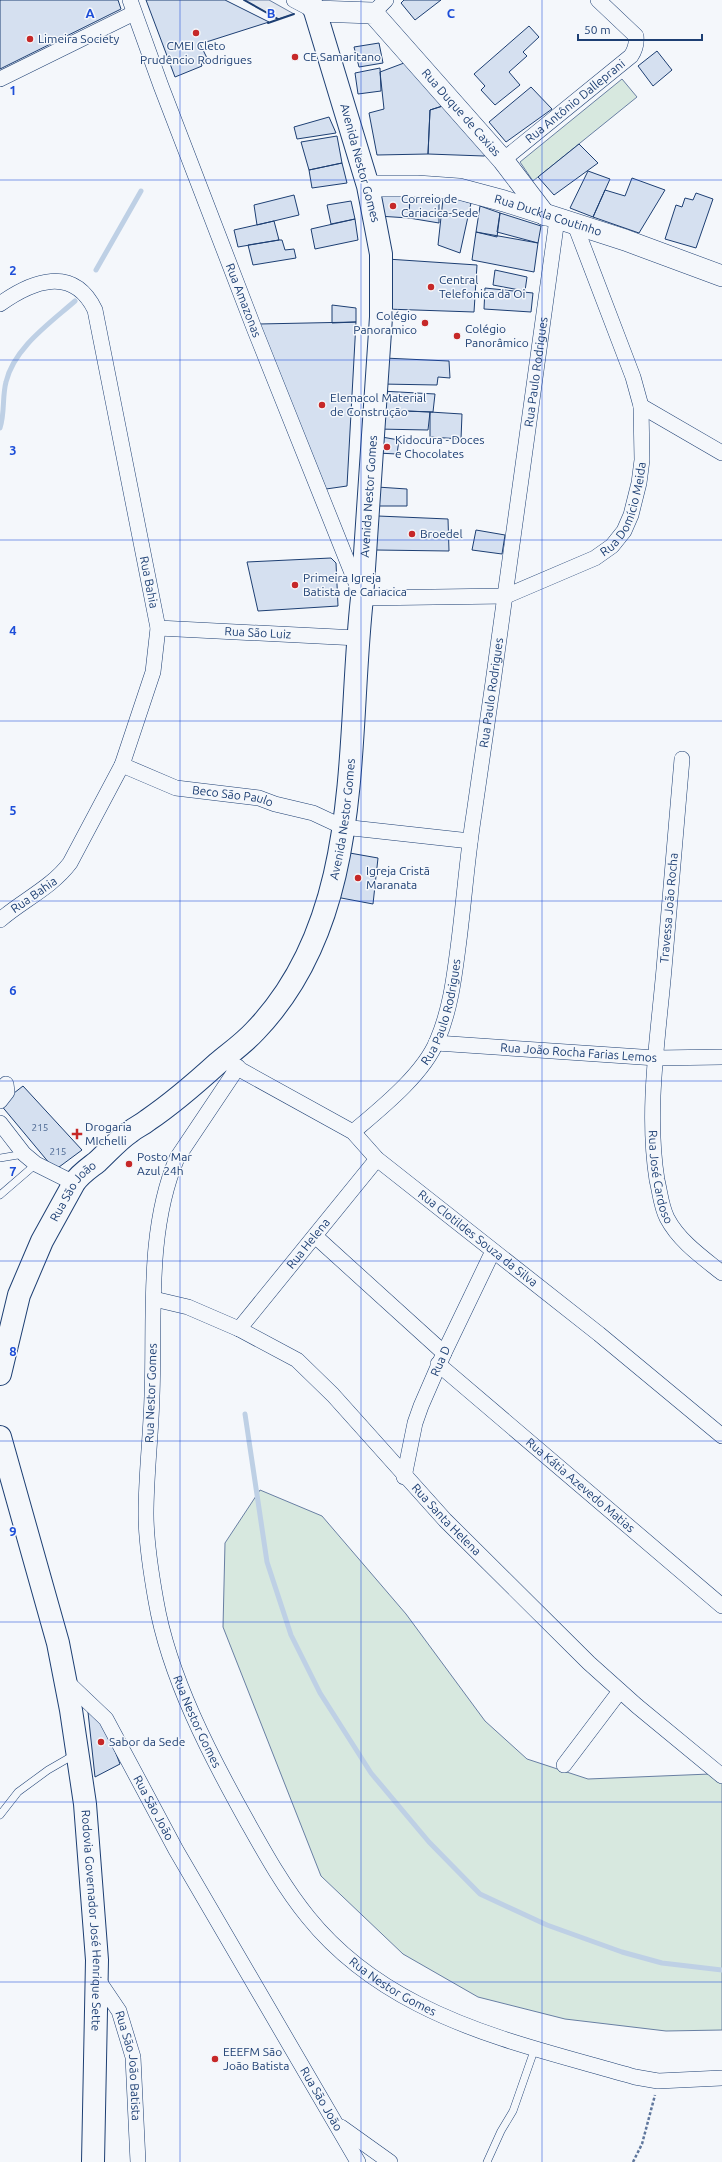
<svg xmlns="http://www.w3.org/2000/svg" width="722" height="2162" font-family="Ubuntu,sans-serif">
<rect width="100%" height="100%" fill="#f4f7fb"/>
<!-- green -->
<path fill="#d7e8df" stroke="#687fa3" d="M622,79L637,97L533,181L520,162Z
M260,1490L322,1516L406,1614L485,1721L527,1759L588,1779L710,1774L722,1783V2030L666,2031L565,2019L478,1997L403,1954L321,1876L223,1627L225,1543Z"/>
<!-- parking -->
<path fill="#e3e8f0" stroke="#687fa3" d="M244,0H269L294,14L278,19Z"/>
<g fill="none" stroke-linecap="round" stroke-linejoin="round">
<!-- stream -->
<path stroke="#bed0e5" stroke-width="5" d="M96,270L141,191
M0,428C5,413 2,397 6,382C14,348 50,323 75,301
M245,1414L267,1562L291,1635L320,1693L371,1773L429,1842L480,1894L547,1925L622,1952L662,1963L722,1970"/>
</g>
<!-- building -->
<path fill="#d5e0f0" stroke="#1d3f73" d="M0,0H118L121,9L0,69Z
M146,0H225L269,22L200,44L208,60L201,63L202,66L175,77Z
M404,0H441L415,20L401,3Z
M529,26L539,37L523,52L527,56L509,72L520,85L495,105L481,90L485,86L474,74Z
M379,43L383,63L359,67L354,47Z
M657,51L672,70L653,86L638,66Z
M412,60L452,103L430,110L428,154L377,155L369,113L384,109L380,72Z
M380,68L381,91L358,94L355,73Z
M531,87L552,109L506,142L489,122Z
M452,103L494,151L484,156L428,154L430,110Z
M329,117L336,133L297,139L294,127Z
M337,136L342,163L309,170L301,142Z
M579,144L598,163L554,195L538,177Z
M342,163L347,183L312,188L309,170Z
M588,171L610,179L593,217L570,208Z
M632,178L665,190L639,233L593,217L605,190L625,196Z
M696,193L713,199L696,248L665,239L676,205L682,207L685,198L693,200Z
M377,194L410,195L409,218L378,216Z
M294,195L299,215L257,225L254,205Z
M410,195L439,197V223L409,218Z
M454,198L471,203L460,253L438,245L443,199Z
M351,201L355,219L331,224L327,205Z
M480,206L500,213L497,237L476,232Z
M500,213L541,226L538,243L497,232Z
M355,219L358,240L315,249L311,229Z
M274,221L279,240L238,247L234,230Z
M476,232L538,243L534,272L472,260Z
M279,240H282L285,250L294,249L296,258L253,265L248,245Z
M387,259L477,265L474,312L386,309Z
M495,270L527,277L525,291L493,285Z
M485,288L533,293L531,312L484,309Z
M332,305L356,308V322L332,323Z
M356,322L347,486L326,489L259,324Z
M384,358L449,361L450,378L438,377L437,385L381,384Z
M381,391L435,394L433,412L379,410Z
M379,410L430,412L428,430L377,429Z
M430,412L462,414L461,439L430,437Z
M376,436L399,440L397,454L377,453Z
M377,487L407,489V506H379Z
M378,516L448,519L449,551L376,550Z
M476,530L505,535L502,554L472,550Z
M331,558L336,563L338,606L258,611L247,562Z
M344,852L378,858L373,904L336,897Z
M23,1086L82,1150L55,1170L0,1104Z
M88,1712L103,1720L120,1764L95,1777Z"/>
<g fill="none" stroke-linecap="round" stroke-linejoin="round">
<!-- lane casing -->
<g stroke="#1d3f73" stroke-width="8">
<path id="lane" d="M0,1158L24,1154
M0,1195L36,1164
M0,1815L18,1792L48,1770L74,1755
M487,2162L501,2131L513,2111L535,2048"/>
</g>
<!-- street casing -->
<g stroke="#1d3f73" stroke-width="16">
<g id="street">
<path id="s1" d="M130,0L161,86L254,328L362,598L506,596L595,558L612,546L624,531L631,515L639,483L642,460L641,406L633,377L575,225"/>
<path d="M294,0L315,11"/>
<path d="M373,13L386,0"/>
<path d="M0,79L134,13"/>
<path id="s2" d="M503,160L631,56C635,50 637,44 636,36L598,0"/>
<path id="s3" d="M0,304C32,281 73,265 95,310L158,628L153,672L122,765L70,863C51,888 23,900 0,920"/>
<path d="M641,406L722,453"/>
<path id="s4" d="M158,628L358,638"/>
<path id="s5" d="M682,759C676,829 670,899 664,969C658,1038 646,1111 657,1180C660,1192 661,1206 667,1218C679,1241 702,1257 722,1273"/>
<path id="s6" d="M122,765L176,788L259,798L275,804L313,813L343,827L470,841"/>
<path id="s7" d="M436,1043L656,1058L722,1057"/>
<path id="s8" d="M230,1064L353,1132L377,1159L599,1334L722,1436"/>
<path id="s9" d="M238,1067L177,1158C146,1231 155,1318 152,1396C151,1435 146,1475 146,1514C146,1542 151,1573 156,1601C169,1677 211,1757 248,1823C266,1855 285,1889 308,1917C337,1953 377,1983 418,2004C486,2039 563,2056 635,2077L658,2081L722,2078"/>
<path d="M0,1101L7,1092L6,1084"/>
<path d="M0,1123L24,1154L36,1164L74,1183"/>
<path id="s10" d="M353,1132C380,1109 423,1075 437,1041C450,1011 454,979 458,948C464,903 467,858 474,814C503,616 530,418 557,219"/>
<path d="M315,1236L444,1353"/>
<path id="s11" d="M154,1299L188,1307L239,1329L297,1360L333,1395L445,1520L589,1663L637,1706L722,1776"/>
<path id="s12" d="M239,1329L377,1159"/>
<path id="s13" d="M438,1364L722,1606"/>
<path id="s14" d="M404,1477L415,1423L421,1406L444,1353L493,1251"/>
<path id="s15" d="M66,1681L106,1719L176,1850L358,2162"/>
<path d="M564,1765L620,1691"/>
<path id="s16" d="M96,1977L119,2011L133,2057L138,2162"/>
<path d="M341,2127L390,2162"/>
</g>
</g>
<!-- secondary casing -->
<g stroke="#1d3f73" stroke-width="22">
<g id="secondary">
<path id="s17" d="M315,11L373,13L503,160L545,215"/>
<path id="s18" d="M368,186H417L459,189L504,201L625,240L722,276"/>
</g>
</g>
<!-- primary casing -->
<g stroke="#1d3f73" stroke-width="24">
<g id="primary">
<path id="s19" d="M0,1374L19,1295L42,1241L74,1183C80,1174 88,1169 97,1162C108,1152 118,1140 130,1132C136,1127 142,1125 148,1120C173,1103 196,1083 218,1063C230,1053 244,1043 255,1031C365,917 346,743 362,598L381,317V254L368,186L315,11L309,0"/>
<path id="s20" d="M0,1437L58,1643L71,1710L85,1804L97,1960L93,2162"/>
</g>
</g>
<!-- path -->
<path stroke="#5e769c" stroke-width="2.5" stroke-dasharray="3 2" stroke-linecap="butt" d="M633,2162L642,2144L655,2095"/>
<!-- lane -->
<use href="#lane" stroke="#f4f7fb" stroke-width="7"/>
<!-- street -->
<use href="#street" stroke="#f4f7fb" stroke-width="15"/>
<!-- secondary -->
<use href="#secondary" stroke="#f4f7fb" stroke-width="21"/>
<!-- primary -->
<use href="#primary" stroke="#f4f7fb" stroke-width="22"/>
<!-- wall -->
<path stroke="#1d3f73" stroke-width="2" d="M244,0L278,19
M268,23L294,14"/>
</g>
<!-- grid -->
<path fill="none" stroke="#1d4ed8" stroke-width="1" stroke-opacity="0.55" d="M180,0V2162M361,0V2162M542,0V2162M0,180H722M0,360H722M0,540H722M0,721H722M0,901H722M0,1081H722M0,1261H722M0,1441H722M0,1622H722M0,1802H722M0,1982H722"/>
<!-- markers -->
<g fill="#c62828" stroke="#f4f7fb" stroke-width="1.5">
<circle cx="196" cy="33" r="4"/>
<circle cx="30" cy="39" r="4"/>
<circle cx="295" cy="57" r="4"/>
<circle cx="393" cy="206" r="4"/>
<circle cx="431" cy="287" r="4"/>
<circle cx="425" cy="323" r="4"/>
<circle cx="457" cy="336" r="4"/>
<circle cx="322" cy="405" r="4"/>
<circle cx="387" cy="447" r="4"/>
<circle cx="412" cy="534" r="4"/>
<circle cx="295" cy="585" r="4"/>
<circle cx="358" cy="878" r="4"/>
<path d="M75 1128h4v4h4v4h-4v4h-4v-4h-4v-4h4z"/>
<circle cx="129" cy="1164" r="4"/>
<circle cx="101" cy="1742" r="4"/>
<circle cx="215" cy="2059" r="4"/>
</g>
<g text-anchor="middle" stroke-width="3" stroke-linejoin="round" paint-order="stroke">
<!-- number labels -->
<g font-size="10" fill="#4b6792">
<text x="40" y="1131">215</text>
<text x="58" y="1155">215</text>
</g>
<!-- poi labels -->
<g font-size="12" fill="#1d3f73" stroke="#f4f7fb" text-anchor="start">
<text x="38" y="43">Limeira Society</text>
<text x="196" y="50" text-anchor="middle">CMEI Cleto<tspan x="196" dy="14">Prudêncio Rodrigues</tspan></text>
<text x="303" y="61">CE Samaritano</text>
<text x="401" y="203">Correio de<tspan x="401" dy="14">Cariacica-Sede</tspan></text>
<text x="439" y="284">Central<tspan x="439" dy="14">Telefonica da Oi</tspan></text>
<text x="417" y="320" text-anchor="end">Colégio<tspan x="417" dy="14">Panoramico</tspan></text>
<text x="465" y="333">Colégio<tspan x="465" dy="14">Panorâmico</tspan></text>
<text x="330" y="402">Elemacol Material<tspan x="330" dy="14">de Construção</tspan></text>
<text x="395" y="444">Kidocura - Doces<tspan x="395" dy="14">e Chocolates</tspan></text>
<text x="420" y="538">Broedel</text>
<text x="303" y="582">Primeira Igreja<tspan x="303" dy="14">Batista de Cariacica</tspan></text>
<text x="366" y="875">Igreja Cristã<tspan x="366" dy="14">Maranata</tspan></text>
<text x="85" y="1131">Drogaria<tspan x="85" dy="14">MIchelli</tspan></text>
<text x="137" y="1161">Posto Mar<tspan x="137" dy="14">Azul 24h</tspan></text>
<text x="109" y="1746">Sabor da Sede</text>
<text x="223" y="2056">EEEFM São<tspan x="223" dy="14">João Batista</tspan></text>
</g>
<!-- street labels -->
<g font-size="12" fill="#1d3f73" stroke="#f4f7fb">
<text dy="4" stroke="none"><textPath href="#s2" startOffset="93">Rua Antônio Dalleprani</textPath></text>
<text dy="4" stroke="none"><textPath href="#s17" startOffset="191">Rua Duque de Caxias</textPath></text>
<text transform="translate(360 163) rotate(75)" y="4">Avenida Nestor Gomes</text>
<text dy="4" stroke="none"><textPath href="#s18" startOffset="184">Rua Duckla Coutinho</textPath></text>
<text dy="4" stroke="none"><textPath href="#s1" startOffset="321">Rua Amazonas</textPath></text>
<text dy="4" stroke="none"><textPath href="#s10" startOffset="802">Rua Paulo Rodrigues</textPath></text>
<text dy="4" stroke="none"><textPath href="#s19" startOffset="1001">Avenida Nestor Gomes</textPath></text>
<text dy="4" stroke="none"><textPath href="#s1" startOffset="942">Rua Domício Meida</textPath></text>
<text dy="4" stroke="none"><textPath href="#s3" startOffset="390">Rua Bahia</textPath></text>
<text dy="4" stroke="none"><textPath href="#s4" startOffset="100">Rua São Luiz</textPath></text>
<text dy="4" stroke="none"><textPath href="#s10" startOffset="478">Rua Paulo Rodrigues</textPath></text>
<text dy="4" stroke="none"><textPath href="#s6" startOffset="116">Beco São Paulo</textPath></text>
<text dy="4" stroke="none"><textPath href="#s19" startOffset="677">Avenida Nestor Gomes</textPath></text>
<text transform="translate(34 895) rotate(-35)" y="4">Rua Bahia</text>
<text transform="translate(669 908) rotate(-85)" y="4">Travessa João Rocha</text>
<text dy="4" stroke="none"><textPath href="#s10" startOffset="154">Rua Paulo Rodrigues</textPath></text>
<text dy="4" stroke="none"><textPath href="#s7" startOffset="143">Rua João Rocha Farias Lemos</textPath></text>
<text dy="4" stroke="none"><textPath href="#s5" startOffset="420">Rua José Cardoso</textPath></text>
<text dy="4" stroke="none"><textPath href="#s19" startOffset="199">Rua São João</textPath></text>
<text dy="4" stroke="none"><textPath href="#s8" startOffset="305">Rua Clotildes Souza da Silva</textPath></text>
<text dy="4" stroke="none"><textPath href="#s12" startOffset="110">Rua Helena</textPath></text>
<text dy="4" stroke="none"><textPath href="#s14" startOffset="122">Rua D</textPath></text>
<text transform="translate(151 1393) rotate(-88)" y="4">Rua Nestor Gomes</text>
<text dy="4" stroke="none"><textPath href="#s13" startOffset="187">Rua Kátia Azevedo Matias</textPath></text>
<text dy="4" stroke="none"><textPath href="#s11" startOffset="375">Rua Santa Helena</textPath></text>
<text dy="4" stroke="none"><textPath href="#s9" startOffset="684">Rua Nestor Gomes</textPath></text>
<text dy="4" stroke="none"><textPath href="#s15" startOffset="156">Rua São João</textPath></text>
<text dy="4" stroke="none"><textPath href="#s20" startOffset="494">Rodovia Governador José Henrique Sette</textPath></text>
<text dy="4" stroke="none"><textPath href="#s9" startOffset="1020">Rua Nestor Gomes</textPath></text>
<text dy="4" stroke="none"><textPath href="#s16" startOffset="97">Rua São João Batista</textPath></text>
<text dy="4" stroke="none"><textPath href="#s15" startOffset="492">Rua São João</textPath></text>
</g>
</g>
<g font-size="13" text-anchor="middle" font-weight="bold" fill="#1d4ed8" stroke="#f4f7fb" stroke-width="3" stroke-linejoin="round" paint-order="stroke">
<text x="90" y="18">A</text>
<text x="271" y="18">B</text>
<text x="451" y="18">C</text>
<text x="13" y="95">1</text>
<text x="13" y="275">2</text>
<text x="13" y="455">3</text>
<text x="13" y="635">4</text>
<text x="13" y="815">5</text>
<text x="13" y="995">6</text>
<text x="13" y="1176">7</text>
<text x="13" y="1356">8</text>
<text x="13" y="1536">9</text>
</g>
<!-- scale -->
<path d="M578 34v6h124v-6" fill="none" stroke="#1d3f73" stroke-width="2"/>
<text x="584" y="34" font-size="12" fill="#1d3f73" stroke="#f4f7fb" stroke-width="3" paint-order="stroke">50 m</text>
</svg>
